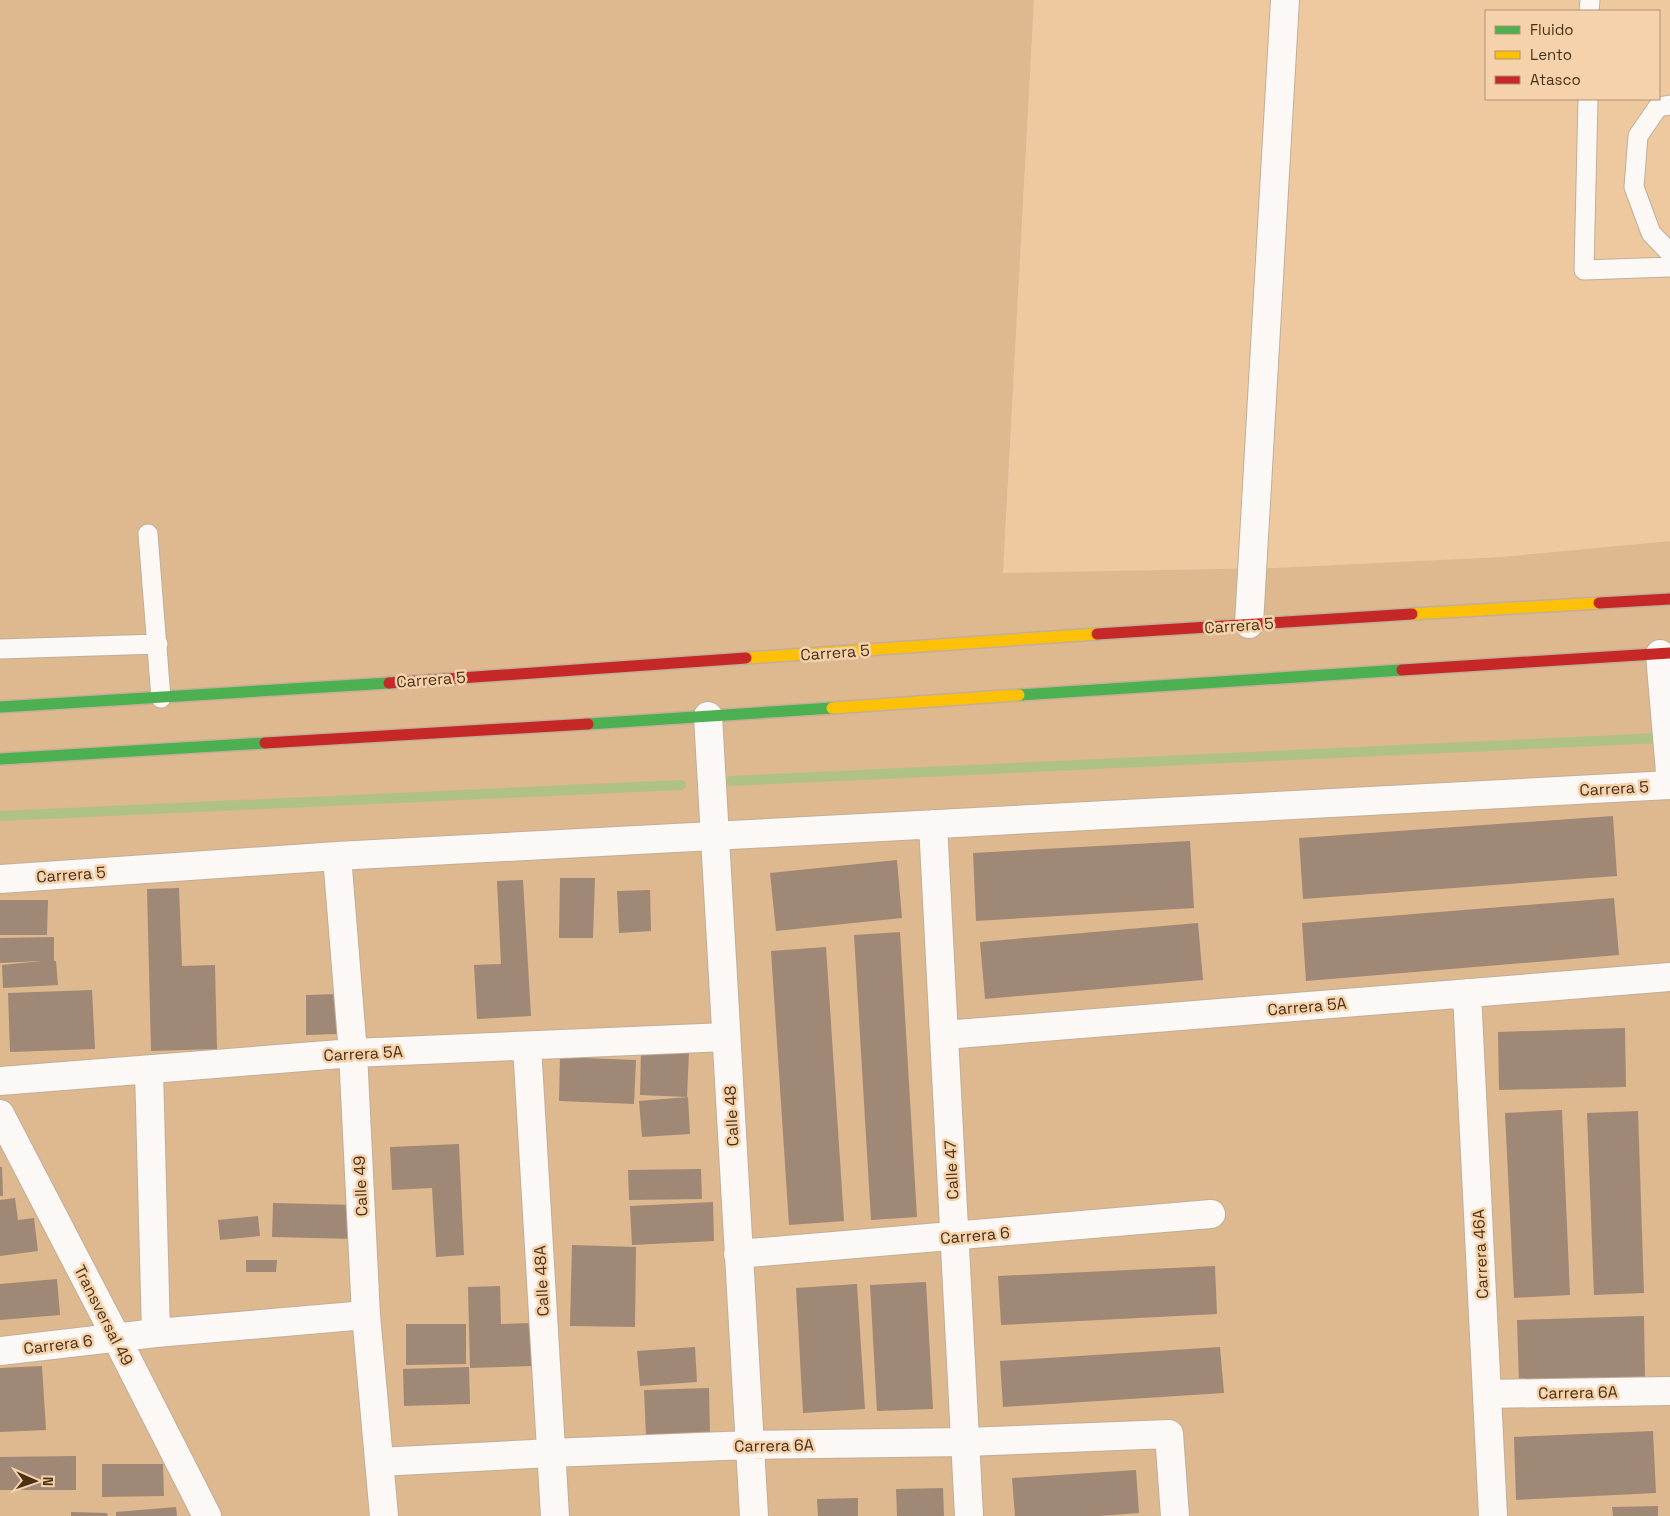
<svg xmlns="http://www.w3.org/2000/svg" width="1670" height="1516" font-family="'Space Grotesk',sans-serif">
<rect width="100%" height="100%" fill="#e5d1bd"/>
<!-- built -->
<path fill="#eec9a0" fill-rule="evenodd" d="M1034,0H1670V541L1501,557L1273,568L1003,573ZM1486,11H1659V99H1486Z"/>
<!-- green -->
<path fill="#deb88f" d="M0,0H1034L1003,573L1273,568L1501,557L1670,541V1516H0Z"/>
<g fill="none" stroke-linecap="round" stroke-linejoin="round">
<!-- stream -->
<path stroke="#afc283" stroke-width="10" d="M731,781L1659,738
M0,816L681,785"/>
</g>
<!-- building -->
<path fill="#a08876" d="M1613,816L1617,876L1303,899L1299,838Z
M1190,841L1194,908L976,921L973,853Z
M897,860L902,918L776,931L770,873Z
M560,878H595L593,938H559Z
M523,880L531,1016L477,1019L474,965L501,964L497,881Z
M179,888L182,966L215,965L217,1049L151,1051L147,889Z
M650,890L651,931L619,933L617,891Z
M1614,898L1619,955L1306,981L1302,923Z
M0,900H48L47,935H0Z
M1198,923L1203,980L985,999L980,942Z
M900,932L917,1217L871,1220L854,935Z
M54,937V961H56L58,985L3,988L2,965L42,961L0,963V938Z
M826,947L844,1221L789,1225L771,951Z
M92,990L95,1049L10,1052L8,993Z
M338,994V1034L306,1035V995Z
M1625,1028L1626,1087L1499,1090L1498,1032Z
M641,1050L689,1052L687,1097L640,1095Z
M560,1057L636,1060L634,1104L559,1101Z
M688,1097L690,1134L642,1137L639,1101Z
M1562,1110L1570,1295L1514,1298L1505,1113Z
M1638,1111L1644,1293L1594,1295L1587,1113Z
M459,1144L464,1255L436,1257L432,1188L392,1190L390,1147Z
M0,1167H2L3,1196H0Z
M701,1169L702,1199L629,1200L628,1170Z
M15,1198L18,1220L34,1218L38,1251L0,1256V1200Z
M713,1202L714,1241L632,1245L630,1206Z
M273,1203L355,1205L354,1239L272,1237Z
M258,1216L260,1236L220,1240L218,1220Z
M572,1245L636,1247L635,1327L570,1326Z
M246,1260H277L276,1272H246Z
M1215,1266L1217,1314L1001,1325L998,1276Z
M57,1279L60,1315L0,1320V1284Z
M926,1282L933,1409L877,1411L870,1285Z
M857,1284L865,1409L803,1413L796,1288Z
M500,1286L501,1324L532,1323L533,1366L470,1368L468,1287Z
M1644,1316L1645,1379L1519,1383L1517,1320Z
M406,1324H466V1364L406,1365Z
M695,1347L697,1382L640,1386L637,1351Z
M1220,1347L1224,1393L1003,1407L1000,1361Z
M42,1366L46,1430L0,1432V1368Z
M469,1367L470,1404L404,1406L403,1369Z
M709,1388L710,1435L646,1437L644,1390Z
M1653,1431L1656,1493L1516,1500L1514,1437Z
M76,1456V1490H0V1457Z
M102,1464H163L164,1496L102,1497Z
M1136,1470L1139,1513L1099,1516H1015L1012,1478Z
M943,1488L944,1516H897L896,1489Z
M858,1498V1516H818L817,1499Z
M1658,1506V1516H1613L1612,1507Z
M176,1507L177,1516H116V1512Z
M71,1512L107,1513L108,1516H71Z"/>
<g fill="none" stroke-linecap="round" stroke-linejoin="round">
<!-- lane casing -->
<g stroke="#c2ae99" stroke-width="21">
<path id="lane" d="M1589,11L1590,0
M1588,99L1584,270L1670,267
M1670,105L1658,107L1638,136L1634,187L1651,233L1670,253
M148,534L161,698
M0,649L158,644"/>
</g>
<!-- street casing -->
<g stroke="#c2ae99" stroke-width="30">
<path id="street" d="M1249,624L1285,0
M1660,654L1670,772
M708,716L754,1516
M933,824L969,1516
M337,856L353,1053L366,1315L384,1516
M0,879L337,856L1670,785
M1467,993L1493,1516
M944,1035L1670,977
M527,1046L555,1516
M149,1070L156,1333
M0,1081L353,1053L726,1037
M0,1114L116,1337L207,1516
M738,1254L1211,1214
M0,1351L156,1333L366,1315
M1487,1394L1670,1391
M379,1462L551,1453L749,1445L965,1442L1169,1434L1175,1516"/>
</g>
<!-- fast casing -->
<g stroke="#c2ae99" stroke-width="14">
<path id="fast" d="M1019,695L1402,670
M0,707L389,683
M588,724L832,708
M0,759L265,743"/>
</g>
<!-- slow casing -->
<g stroke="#c2ae99" stroke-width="14">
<path id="slow" d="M1412,614L1599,603
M746,658L1097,634
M832,708L1019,695"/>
</g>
<!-- jam casing -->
<g stroke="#c2ae99" stroke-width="14">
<path id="jam" d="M1599,603L1670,599
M1097,634L1412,614
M1402,670L1670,653
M389,683L746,658
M265,743L588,724"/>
</g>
<!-- lane -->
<use href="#lane" stroke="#fbf8f5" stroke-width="19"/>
<!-- street -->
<use href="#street" stroke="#fbf8f5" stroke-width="28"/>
<!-- fast -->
<use href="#fast" stroke="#4caf50" stroke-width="11"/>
<!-- slow -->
<use href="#slow" stroke="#ffc107" stroke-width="11"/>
<!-- jam -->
<use href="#jam" stroke="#c62828" stroke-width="11"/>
</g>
<g text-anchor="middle" stroke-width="5" stroke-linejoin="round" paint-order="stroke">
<!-- street labels -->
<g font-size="16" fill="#483115" stroke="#f6d2ac">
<text transform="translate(1239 625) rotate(-4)" y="6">Carrera 5</text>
<text transform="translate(835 652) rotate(-4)" y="6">Carrera 5</text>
<text transform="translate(431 679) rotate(-4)" y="6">Carrera 5</text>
<text transform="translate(1614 788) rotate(-3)" y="6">Carrera 5</text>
<text transform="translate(71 874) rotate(-4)" y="6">Carrera 5</text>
<text transform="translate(1307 1006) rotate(-5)" y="6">Carrera 5A</text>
<text transform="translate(363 1053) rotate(-3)" y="6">Carrera 5A</text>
<text transform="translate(731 1116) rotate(-93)" y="6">Calle 48</text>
<text transform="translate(951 1170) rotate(-93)" y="6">Calle 47</text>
<text transform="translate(360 1186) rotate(-93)" y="6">Calle 49</text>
<text transform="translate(975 1235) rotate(-5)" y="6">Carrera 6</text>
<text transform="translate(1480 1254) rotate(-93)" y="6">Carrera 46A</text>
<text transform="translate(541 1281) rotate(-93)" y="6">Calle 48A</text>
<text transform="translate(104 1315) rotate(63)" y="6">Transversal 49</text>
<text transform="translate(58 1344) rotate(-7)" y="6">Carrera 6</text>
<text transform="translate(1578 1392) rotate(-1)" y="6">Carrera 6A</text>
<text transform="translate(774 1445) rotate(-1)" y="6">Carrera 6A</text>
</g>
</g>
<!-- legend -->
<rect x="1485" y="10" width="175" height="90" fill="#f6d2ac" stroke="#b09270"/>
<rect x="1495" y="26" width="25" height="8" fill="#4caf50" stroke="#b09270"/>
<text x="1530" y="35" font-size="15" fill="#483115">Fluido</text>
<rect x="1495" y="51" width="25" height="8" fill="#ffc107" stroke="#b09270"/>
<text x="1530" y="60" font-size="15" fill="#483115">Lento</text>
<rect x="1495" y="76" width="25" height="8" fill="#c62828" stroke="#b09270"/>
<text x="1530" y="85" font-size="15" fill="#483115">Atasco</text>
<!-- north arrow -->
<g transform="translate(35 1481) rotate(92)" stroke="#f6d2ac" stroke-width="4" paint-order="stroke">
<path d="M0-4L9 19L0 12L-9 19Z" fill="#483115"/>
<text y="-8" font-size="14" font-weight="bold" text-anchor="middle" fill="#483115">N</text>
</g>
</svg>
